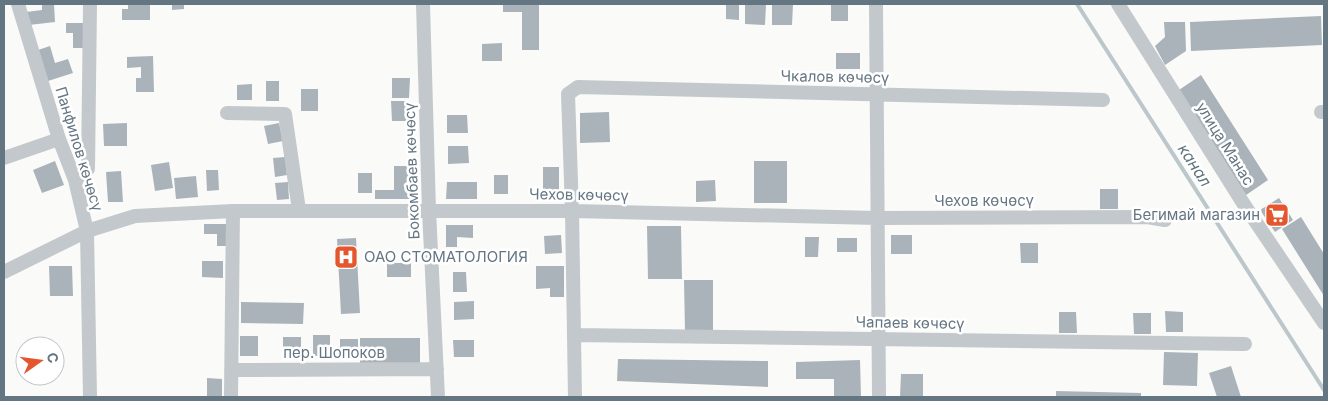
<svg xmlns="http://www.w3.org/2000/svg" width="1328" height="401" font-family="Inter,sans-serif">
<rect width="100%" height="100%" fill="#fafaf8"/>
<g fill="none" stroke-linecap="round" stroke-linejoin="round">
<!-- stream -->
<path stroke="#bbc7cb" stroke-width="4" d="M1077,4L1324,390"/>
</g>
<!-- building -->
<path fill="#aab3b9" d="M42,4H54L55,22L29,25L26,12L42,10Z
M128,4H150V20H122V9H128Z
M172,4H184V9L172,10Z
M503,4H539V50H522V12H503Z
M726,4H739V20L726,19Z
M745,4H766L765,25L745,24Z
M772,4H793L792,25H772Z
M831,4H848V21H831Z
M1321,16L1322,45L1191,51L1190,22Z
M1164,22H1185L1186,51L1165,65L1155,46L1165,37Z
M66,23H87V48H73V33H66Z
M502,43V61H482V44Z
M50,46L55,63L68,59L73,73L48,81L38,50Z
M836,53H860V69H836Z
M153,56L154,92H136V78H141V67L127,68V57Z
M1201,75L1268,180L1246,195L1179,90Z
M392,78H410L409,98H392Z
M266,81H279V101H266Z
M252,84V100H237V85Z
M301,89H318V111H301Z
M391,101H409V121H392Z
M609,112L610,142L580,143V113Z
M447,115H467L468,133H447Z
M127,123V146H104L103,124Z
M279,123L283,141L268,144L264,126Z
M448,146H468L469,163L448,164Z
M285,157L287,175L275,177L273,158Z
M55,161L64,185L42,193L33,170Z
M754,161H787V203H754Z
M169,162L173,188L155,191L151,165Z
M394,166H409L410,199H375V190H394Z
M543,167H559V195H543Z
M206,170H218L219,190L207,191Z
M121,171L123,202H108L106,172Z
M358,173H372V193H358Z
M494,175H508V194H494Z
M196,176L198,197L176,199L174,178Z
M715,180L716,201L696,202V181Z
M288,182L289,199L277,200L275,183Z
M447,182H477V199H446Z
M1100,189H1118V209H1100Z
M1279,198L1293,220L1275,232L1260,210Z
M1301,217L1324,254V296L1282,229Z
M204,224H226V246H217V234H204Z
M446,225H473V238L457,237V247H446Z
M647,226H681L682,279H648Z
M561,235L562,253L545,254L544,236Z
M891,235H912V254H891Z
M805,237H819L818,257H805Z
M356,238L360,313L341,314L337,239Z
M837,238H857V252H837Z
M1020,243H1038V263H1021Z
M202,261H223V278L202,277Z
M387,263H411V277H387Z
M49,266H72L73,296H50Z
M536,266H564V297H550V288L536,289Z
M453,272H466L467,292H453Z
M684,280H713V332H685Z
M474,301V319L454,320V302Z
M241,302L304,303L303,324L241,323Z
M1165,311L1183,312V332H1166Z
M1059,312H1076L1077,333H1059Z
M1133,313H1151V334H1134Z
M313,335H330V356H313Z
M240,336H258V356H240Z
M283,337H301V358H283Z
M360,338H420V365L360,364Z
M340,339H358V359H340Z
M453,340H474V357H454Z
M1164,352L1198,353L1197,386L1163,385Z
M618,359L768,361V387L617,381Z
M860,360L861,397H834V379H796V362Z
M1231,366L1241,397H1217L1209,373Z
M901,374H923V397H900Z
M207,378L222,379V397H207Z
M1056,391L1141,393V397H1056Z"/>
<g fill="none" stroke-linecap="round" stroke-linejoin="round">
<!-- street -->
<path stroke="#c3c8cc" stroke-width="14" d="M18,4L59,139L75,180L87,231L90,397
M423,4L429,210L438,397
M876,4L879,397
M1118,4L1243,203L1324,323
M1321,112H1324
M227,113L285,114L299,210
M4,158L59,139
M75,180L88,169L90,4
M4,272L87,231L135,216L233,211H572L877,218L1147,217L1165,220
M574,335L1245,344
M231,370L437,369
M231,397L233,211
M575,397L572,211L568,94L578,87L1103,100"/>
</g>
<!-- icons -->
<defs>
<g id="supermarket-square" transform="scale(1.25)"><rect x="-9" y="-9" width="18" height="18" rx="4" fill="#e4572e" stroke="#fff"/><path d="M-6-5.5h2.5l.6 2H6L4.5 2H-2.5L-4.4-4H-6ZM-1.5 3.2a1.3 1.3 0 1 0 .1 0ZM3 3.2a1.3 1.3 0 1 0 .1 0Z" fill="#fff"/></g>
<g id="hospital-square" transform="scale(1.25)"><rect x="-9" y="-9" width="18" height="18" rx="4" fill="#e4572e" stroke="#fff"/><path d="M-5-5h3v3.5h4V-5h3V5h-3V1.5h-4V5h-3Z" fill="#fff"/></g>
</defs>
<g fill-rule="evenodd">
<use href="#supermarket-square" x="1277" y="215"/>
<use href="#hospital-square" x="346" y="257"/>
</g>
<g text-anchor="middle" stroke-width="5" stroke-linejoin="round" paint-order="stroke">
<!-- street labels -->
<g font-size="15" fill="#657683" stroke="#fff">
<text transform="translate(835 77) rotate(1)" y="5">Чкалов көчөсү</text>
<text transform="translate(1225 144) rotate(58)" y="5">улица Манас</text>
<text transform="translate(79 149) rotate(73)" y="5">Панфилов көчөсү</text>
<text transform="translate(412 171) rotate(-92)" y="5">Бокомбаев көчөсү</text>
<text transform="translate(579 195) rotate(1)" y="5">Чехов көчөсү</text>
<text x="984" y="206">Чехов көчөсү</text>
<text transform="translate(910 323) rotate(1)" y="5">Чапаев көчөсү</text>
<text x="334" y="358">пер. Шопоков</text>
</g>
<!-- poi labels -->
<g font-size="15" fill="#657683" stroke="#fff" text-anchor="end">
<text x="1260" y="220">Бегимай магазин</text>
<text x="364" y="262" text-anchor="start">ОАО СТОМАТОЛОГИЯ</text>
</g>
<!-- water labels -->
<g font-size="16" font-style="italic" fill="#60757c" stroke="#fff">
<text transform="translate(1195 165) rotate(57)" y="6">канал</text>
</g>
</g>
<!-- border -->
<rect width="1328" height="401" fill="none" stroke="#657683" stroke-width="10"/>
<!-- north arrow -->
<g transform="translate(40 361) rotate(76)"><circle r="24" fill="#ffffff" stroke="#c1c8cd"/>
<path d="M0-4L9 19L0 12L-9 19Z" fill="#e4572e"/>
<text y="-8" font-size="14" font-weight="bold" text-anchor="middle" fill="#657683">С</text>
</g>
</svg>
